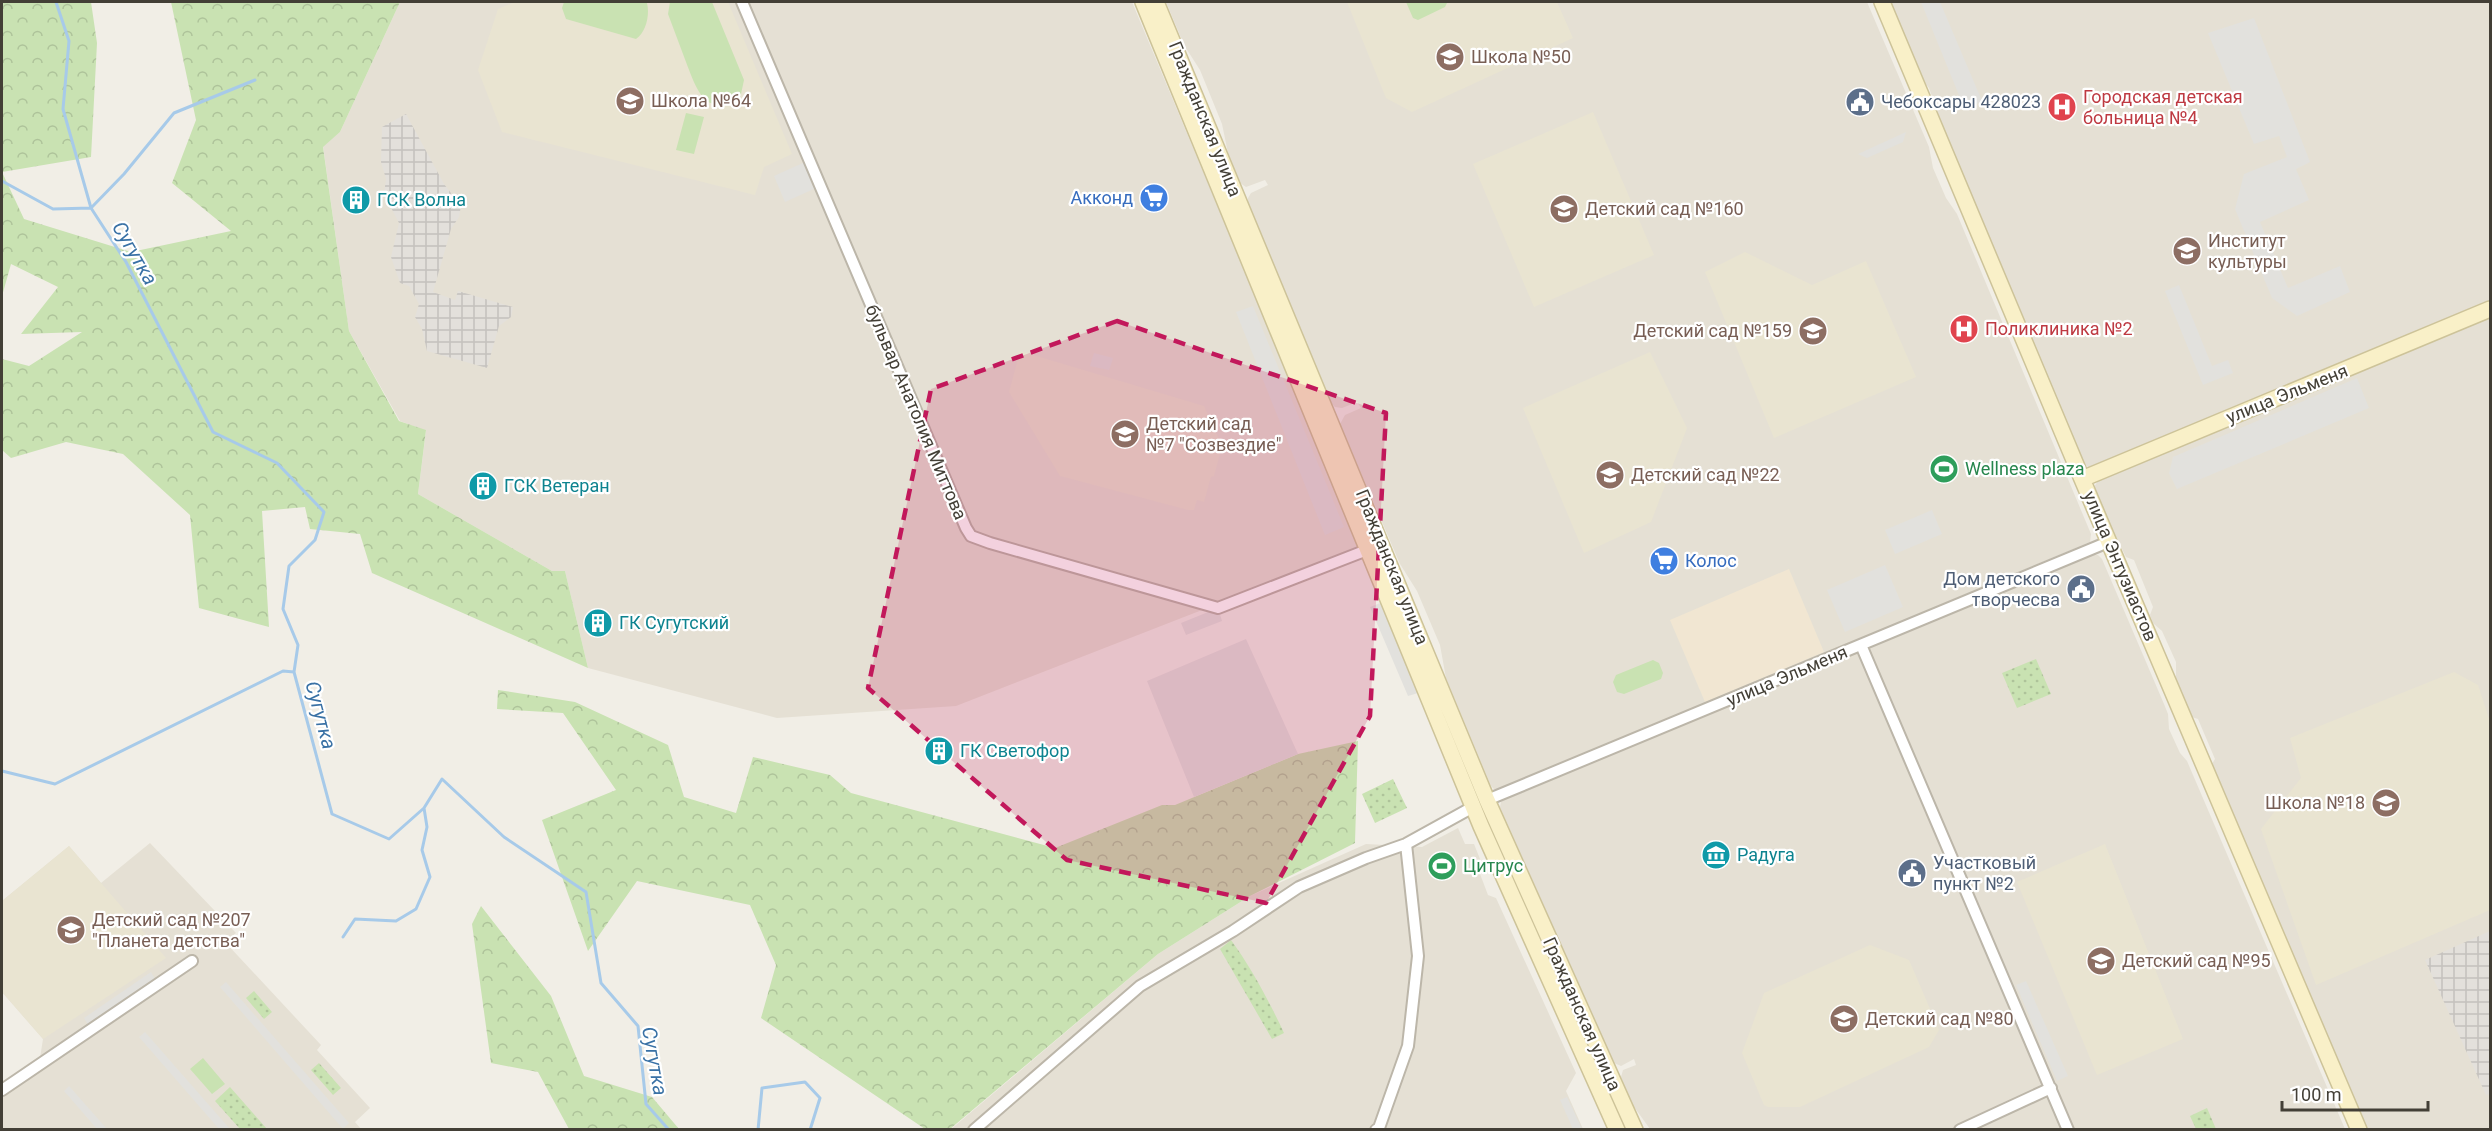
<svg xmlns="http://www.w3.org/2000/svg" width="2492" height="1131" font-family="Roboto,sans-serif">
<defs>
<pattern id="industrial-grid" width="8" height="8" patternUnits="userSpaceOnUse" patternTransform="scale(1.5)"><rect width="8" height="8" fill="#e3e0db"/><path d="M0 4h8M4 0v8" fill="none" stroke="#c4c1bd"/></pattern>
<pattern id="green-dots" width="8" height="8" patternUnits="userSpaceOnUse" patternTransform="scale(1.5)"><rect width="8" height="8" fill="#c9e2b2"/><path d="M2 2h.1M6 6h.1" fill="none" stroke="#aec39a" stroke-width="1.8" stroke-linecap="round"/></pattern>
<pattern id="forest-crowns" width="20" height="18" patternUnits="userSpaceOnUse" patternTransform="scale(1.5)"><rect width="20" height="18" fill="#c9e2b2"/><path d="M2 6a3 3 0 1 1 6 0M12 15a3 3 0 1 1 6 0" fill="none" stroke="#aec39a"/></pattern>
</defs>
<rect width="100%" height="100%" fill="#f1eee6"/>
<!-- residential -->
<path fill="#e5e0d4" d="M400,2H1132L1358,542L1356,550L956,706L777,718L588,668L565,571H552L418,494L426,431L400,421L349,331L323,146L340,132Z
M1166,2H1867L1929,147L1933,168L1946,198L1957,214L2091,534L2090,542L1517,782L1499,790L1494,789L1491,786L1446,678L1440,645L1417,591L1400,564L1340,424L1345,415L1361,408L1357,402L1342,408L1335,407L1332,404L1248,203V198L1251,193L1268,185L1265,180L1246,187L1240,183L1228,153L1222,124L1200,70L1184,45Z
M1888,2H2490V305L2093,468L2088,467L2083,463L1940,125L1938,113L1929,88L1918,74Z
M2490,318V1129L2369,1130L2364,1125L2212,764L2215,759L2198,719L2192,717L2176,680V662L2162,631L2153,623L2150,615L2153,607L2134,560L2126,557L2095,494L2094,487L2100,478L2386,358Z
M2090,555H2098L2102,559L2164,704L2168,714L2169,729L2180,753L2187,761L2345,1129H1650L1632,1104L1621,1077L1623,1070L1636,1065L1634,1059L1621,1066L1614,1063L1504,816L1500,807L1501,802L1504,798Z
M1458,828L1465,844H1474L1480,859L1477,866L1488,895L1496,898L1576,1073L1566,1091L1583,1129L950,1130L1158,954L1250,896L1366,844L1422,847Z
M150,843L236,933L225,942L321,1045L317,1050L370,1108L355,1122L361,1129H2V1084L40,1058L43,1039L2,992V901L69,846L101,883Z"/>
<!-- commercial -->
<path fill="#f1e6d2" d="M1789,569L1824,652L1705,702L1670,620Z"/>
<!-- industrial -->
<path fill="url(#industrial-grid)" d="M406,114L444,184L461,206L459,217L451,229L433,292L455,300L458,291L513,307L511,317L499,326L487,368L427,351L422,329L415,317L419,304L409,286L400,283L391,257L399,223L384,194L386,179L381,162L382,127Z
M2490,931V1094L2486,1095L2425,960Z"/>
<!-- education -->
<path fill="#e9e4d1" d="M515,2H728L792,154L764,167L755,195L502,132L478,70L498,9Z
M1347,2H1557L1573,38L1412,112L1386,98Z
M1593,112L1654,255L1534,307L1473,164Z
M1745,252L1812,285L1866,261L1916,377L1774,438L1705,272Z
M1020,351L1204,406L1222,446L1214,476L1211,477L1204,502L1197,500L1194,510H1188L1060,476L1009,392Z
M1650,352L1687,428L1651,522L1584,553L1523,408Z
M2454,672L2478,685L2490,722V910L2316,985L2261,829L2301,778L2290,738Z
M2105,844L2183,1039L2097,1075L2017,882Z
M69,846L166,958L43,1039L2,992V901Z
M1870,945L1909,960L1939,1030L1929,1047L1800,1107H1768L1764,1105L1742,1053L1764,993Z"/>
<!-- green -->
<path fill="url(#green-dots)" d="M2036,659L2051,694L2017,708L2002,673Z
M1393,779L1407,808L1375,823L1362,794Z
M1231,940C1251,967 1270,1003 1284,1033L1272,1039L1220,949Z
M254,991L272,1012L264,1019L246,998Z
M319,1063L341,1088L333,1095L311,1070Z
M230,1087L267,1129H240L215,1101Z
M2207,1108L2216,1129H2196L2190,1116Z"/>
<!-- forest -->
<path fill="url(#forest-crowns)" d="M2,2H91L97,43L91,157L2,172L24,219L131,252L231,231L172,183L196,120L171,2H400L340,132L323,147L349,331L399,421L426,430L418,494L552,571H565L588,668L372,573L360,534L310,529L305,507L262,511L269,627L199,608L190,515L123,454L66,442L11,458L2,450V359L29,366L82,332L21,334L58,287L11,264L2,296Z
M498,690L575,702L668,745L684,797L736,813L753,757L830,775L851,793L1055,848L1162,805H1175L1298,754L1358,741L1355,843L1250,896L1158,954L950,1129H925L761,1018L776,965L750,905L637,881L588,951L542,820L616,790L563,713L497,709Z
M481,906L551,996L584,1076L652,1097L679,1129H569L538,1072L491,1063L472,924Z"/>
<!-- pitch -->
<path fill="#c9e2b2" d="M564,2H642L647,3C650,15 646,32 636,39L566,19L562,8Z
M670,2H712L744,80L741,94C707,121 697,91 686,62C680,46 674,30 668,14Z
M1406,2H1446L1447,3L1445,7L1418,20L1413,18Z
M686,113L704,117L694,154L676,150Z
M1653,660L1659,663L1663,673L1661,679L1624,694L1617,692L1613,682L1616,675Z
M203,1058L225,1084L212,1094L190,1069Z"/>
<!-- parking -->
<path fill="#e2e1dd" d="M1921,2H1940L1982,101L1965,110Z
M2254,18L2310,162L2296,169L2309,200L2260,222L2288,288L2340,266L2350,292L2297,316L2272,298L2235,209L2244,174L2287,157L2279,136L2254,144L2208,33Z
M1906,132L1903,142L1867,158L1858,154Z
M805,162L816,188L785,202L774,176Z
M2179,285L2212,366L2228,360L2233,373L2203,385L2165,291Z
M1253,306L1344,527L1325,535L1236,312Z
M1094,353L1113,358L1109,370L1090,366Z
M2357,378L2369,408L2177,489L2169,473L2173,457Z
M1932,510L1942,534L1895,554L1885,530Z
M1885,565L1903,607L1845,632L1827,590Z
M1388,600L1425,691L1408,696L1370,607Z
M1218,608L1222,621L1186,635L1181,623Z
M1246,639L1298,754L1194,797L1147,681Z
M151,972L155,979L88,1025L84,1018Z
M2026,981L2068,1076L2057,1081L2016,985Z
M226,982L349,1123L343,1129L220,987Z
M145,1032L230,1129H219L139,1037Z
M69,1086L107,1129H97L64,1091Z
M1567,1097L1582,1129H1573L1560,1100Z"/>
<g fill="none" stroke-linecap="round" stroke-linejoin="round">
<!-- stream -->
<path stroke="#a7cae9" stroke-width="3" d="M56,2L69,41L63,109L91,208L126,262L213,432L277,463L324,512L315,540L289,566L283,609L298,645L294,672L332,814L389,839L424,808L442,779L504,837L586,892L601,983L638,1026L646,1104L669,1130
M2,181L53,209L91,208L124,174L174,113L255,80
M2,771L55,784L283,671L294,672
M343,937L355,919L396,921L416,909L430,877L422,850L427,827L424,808
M758,1130L762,1088L805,1082L820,1098L810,1130"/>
<!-- street casing -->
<g stroke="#bcb6a9" stroke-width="14">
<path id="street" d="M742,2L966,528L971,536L990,543L1218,608L1367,550
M1861,645L2068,1130
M1487,800L2101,545
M2,1090L192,961
M974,1130L1140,986L1233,931L1299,887L1366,858L1406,844L1473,807
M1376,1130L1379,1128L1408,1046L1418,956L1406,844
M1960,1130L2051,1088"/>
</g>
<!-- secondary casing -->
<g stroke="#cdc399" stroke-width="18">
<path id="secondary" d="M1143,2L1481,826L1617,1130
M1156,2L1487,800L1635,1130
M1882,2L2082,479L2359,1130
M2082,479L2490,309"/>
</g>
<!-- street -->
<use href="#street" stroke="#fff" stroke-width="10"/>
<!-- secondary -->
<use href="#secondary" stroke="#f9f0c8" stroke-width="15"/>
</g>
<!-- marked area -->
<path fill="#c2185b" fill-opacity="0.2" stroke="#c2185b" stroke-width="4.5" stroke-dasharray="12 8" stroke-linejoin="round" d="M1117,321L1386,413L1370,716L1266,903L1067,860L868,688L931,389Z"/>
<!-- icons -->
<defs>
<g id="school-disc" transform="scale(1.5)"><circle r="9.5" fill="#8d6e63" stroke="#fff"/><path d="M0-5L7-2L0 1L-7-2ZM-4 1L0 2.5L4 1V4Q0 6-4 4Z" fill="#fff"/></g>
<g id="civic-disc" transform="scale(1.5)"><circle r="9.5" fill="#5c6f8a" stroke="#fff"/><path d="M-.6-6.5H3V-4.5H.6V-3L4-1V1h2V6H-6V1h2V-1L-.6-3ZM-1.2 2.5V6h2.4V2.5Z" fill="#fff"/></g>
<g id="hospital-disc" transform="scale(1.5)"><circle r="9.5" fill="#e0444e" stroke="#fff"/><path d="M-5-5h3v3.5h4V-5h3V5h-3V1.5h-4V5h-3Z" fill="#fff"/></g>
<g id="supermarket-disc" transform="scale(1.5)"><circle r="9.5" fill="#3f7fe0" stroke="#fff"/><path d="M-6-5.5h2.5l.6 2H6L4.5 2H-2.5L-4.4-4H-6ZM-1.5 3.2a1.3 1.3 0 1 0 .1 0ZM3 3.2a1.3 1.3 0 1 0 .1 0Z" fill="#fff"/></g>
<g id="building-disc" transform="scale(1.5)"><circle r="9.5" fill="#0f9aa8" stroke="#fff"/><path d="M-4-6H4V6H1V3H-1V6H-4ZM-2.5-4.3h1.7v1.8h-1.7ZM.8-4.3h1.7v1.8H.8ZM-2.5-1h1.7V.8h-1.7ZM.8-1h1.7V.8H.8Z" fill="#fff"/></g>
<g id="university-disc" transform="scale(1.5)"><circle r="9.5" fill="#8d6e63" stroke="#fff"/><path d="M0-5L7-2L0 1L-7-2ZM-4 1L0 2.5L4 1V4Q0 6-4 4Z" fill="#fff"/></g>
<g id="stadium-disc" transform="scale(1.5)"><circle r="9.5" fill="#2e9e5b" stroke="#fff"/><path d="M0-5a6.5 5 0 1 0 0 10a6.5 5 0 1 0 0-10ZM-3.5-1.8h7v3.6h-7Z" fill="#fff"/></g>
<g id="museum-disc" transform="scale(1.5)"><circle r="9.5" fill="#0f9aa8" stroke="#fff"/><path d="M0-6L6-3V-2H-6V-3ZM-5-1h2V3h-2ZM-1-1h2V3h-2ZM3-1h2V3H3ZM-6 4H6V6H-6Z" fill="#fff"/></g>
</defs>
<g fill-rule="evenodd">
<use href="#school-disc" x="1450" y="57"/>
<use href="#school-disc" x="630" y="101"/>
<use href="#civic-disc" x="1860" y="102"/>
<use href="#hospital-disc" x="2062" y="107"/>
<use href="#supermarket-disc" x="1154" y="198"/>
<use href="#building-disc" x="356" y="200"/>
<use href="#school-disc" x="1564" y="209"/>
<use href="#university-disc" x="2187" y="251"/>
<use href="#hospital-disc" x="1964" y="329"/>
<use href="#school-disc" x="1813" y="331"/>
<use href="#school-disc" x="1125" y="434"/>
<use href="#stadium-disc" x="1944" y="469"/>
<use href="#school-disc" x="1610" y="475"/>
<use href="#building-disc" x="483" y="486"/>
<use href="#supermarket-disc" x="1664" y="561"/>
<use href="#civic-disc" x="2081" y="589"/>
<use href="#building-disc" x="598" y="623"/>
<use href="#building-disc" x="939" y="751"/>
<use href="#school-disc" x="2386" y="803"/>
<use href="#museum-disc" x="1716" y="855"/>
<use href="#stadium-disc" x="1442" y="866"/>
<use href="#civic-disc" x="1912" y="873"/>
<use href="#school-disc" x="71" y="930"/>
<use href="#school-disc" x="2101" y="961"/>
<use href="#school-disc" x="1844" y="1019"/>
</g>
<g text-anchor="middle" stroke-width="4.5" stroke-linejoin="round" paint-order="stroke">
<!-- education labels -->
<g font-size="18" fill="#785e54" stroke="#fff" text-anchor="start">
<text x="1471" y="63">Школа №50</text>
<text x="651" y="107">Школа №64</text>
<text x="1585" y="215">Детский сад №160</text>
<text x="2208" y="247">Институт<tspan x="2208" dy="21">культуры</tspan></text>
<text x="1792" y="337" text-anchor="end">Детский сад №159</text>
<text x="1146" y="430">Детский сад<tspan x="1146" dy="21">№7 "Созвездие"</tspan></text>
<text x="1631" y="481">Детский сад №22</text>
<text x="2365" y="809" text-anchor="end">Школа №18</text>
<text x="92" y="926">Детский сад №207<tspan x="92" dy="21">"Планета детства"</tspan></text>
<text x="2122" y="967">Детский сад №95</text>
<text x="1865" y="1025">Детский сад №80</text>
</g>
<!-- health labels -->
<g font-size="18" fill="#be3a42" stroke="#fff" text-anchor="start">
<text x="2083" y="103">Городская детская<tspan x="2083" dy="21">больница №4</tspan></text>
<text x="1985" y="335">Поликлиника №2</text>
</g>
<!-- service labels -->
<g font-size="18" fill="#4e5e75" stroke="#fff" text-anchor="start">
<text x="1881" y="108">Чебоксары 428023</text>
<text x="2060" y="585" text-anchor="end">Дом детского<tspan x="2060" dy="21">творчесва</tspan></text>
<text x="1933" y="869">Участковый<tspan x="1933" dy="21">пункт №2</tspan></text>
</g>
<!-- street labels -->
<g font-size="18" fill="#433f36" stroke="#fff">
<text transform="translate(1205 119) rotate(68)" y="6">Гражданская улица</text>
<text transform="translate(2287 394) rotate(-22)" y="6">улица Эльменя</text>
<text transform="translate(916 412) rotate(67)" y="6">бульвар Анатолия Миттова</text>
<text transform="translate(2120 566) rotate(67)" y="6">улица Энтузиастов</text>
<text transform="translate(1392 567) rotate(68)" y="6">Гражданская улица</text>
<text transform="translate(1787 676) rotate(-23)" y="6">улица Эльменя</text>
<text transform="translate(1582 1014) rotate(66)" y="6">Гражданская улица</text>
</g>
<!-- shop labels -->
<g font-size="18" fill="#366cbe" stroke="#fff" text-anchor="end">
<text x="1133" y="204">Акконд</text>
<text x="1685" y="567" text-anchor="start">Колос</text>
</g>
<!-- culture labels -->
<g font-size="18" fill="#0d838f" stroke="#fff" text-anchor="start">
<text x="377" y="206">ГСК Волна</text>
<text x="504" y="492">ГСК Ветеран</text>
<text x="619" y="629">ГК Сугутский</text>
<text x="960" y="757">ГК Светофор</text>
<text x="1737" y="861">Радуга</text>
</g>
<!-- leisure labels -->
<g font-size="18" fill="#27864d" stroke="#fff" text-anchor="start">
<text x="1965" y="475">Wellness plaza</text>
<text x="1463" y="872">Цитрус</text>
</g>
<!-- water labels -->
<g font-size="20" font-style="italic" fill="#3971a5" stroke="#fff">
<text transform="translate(135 253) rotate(60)" y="7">Сугутка</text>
<text transform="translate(321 715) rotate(75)" y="7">Сугутка</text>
<text transform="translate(655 1061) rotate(80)" y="7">Сугутка</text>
</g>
</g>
<!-- border -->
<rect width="2492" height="1131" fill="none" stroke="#433f36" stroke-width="6"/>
<!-- scale -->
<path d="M2282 1101v9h146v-9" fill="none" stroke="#433f36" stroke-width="3"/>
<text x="2291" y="1101" font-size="18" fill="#433f36" stroke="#ffffff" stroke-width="4.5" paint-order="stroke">100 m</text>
</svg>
